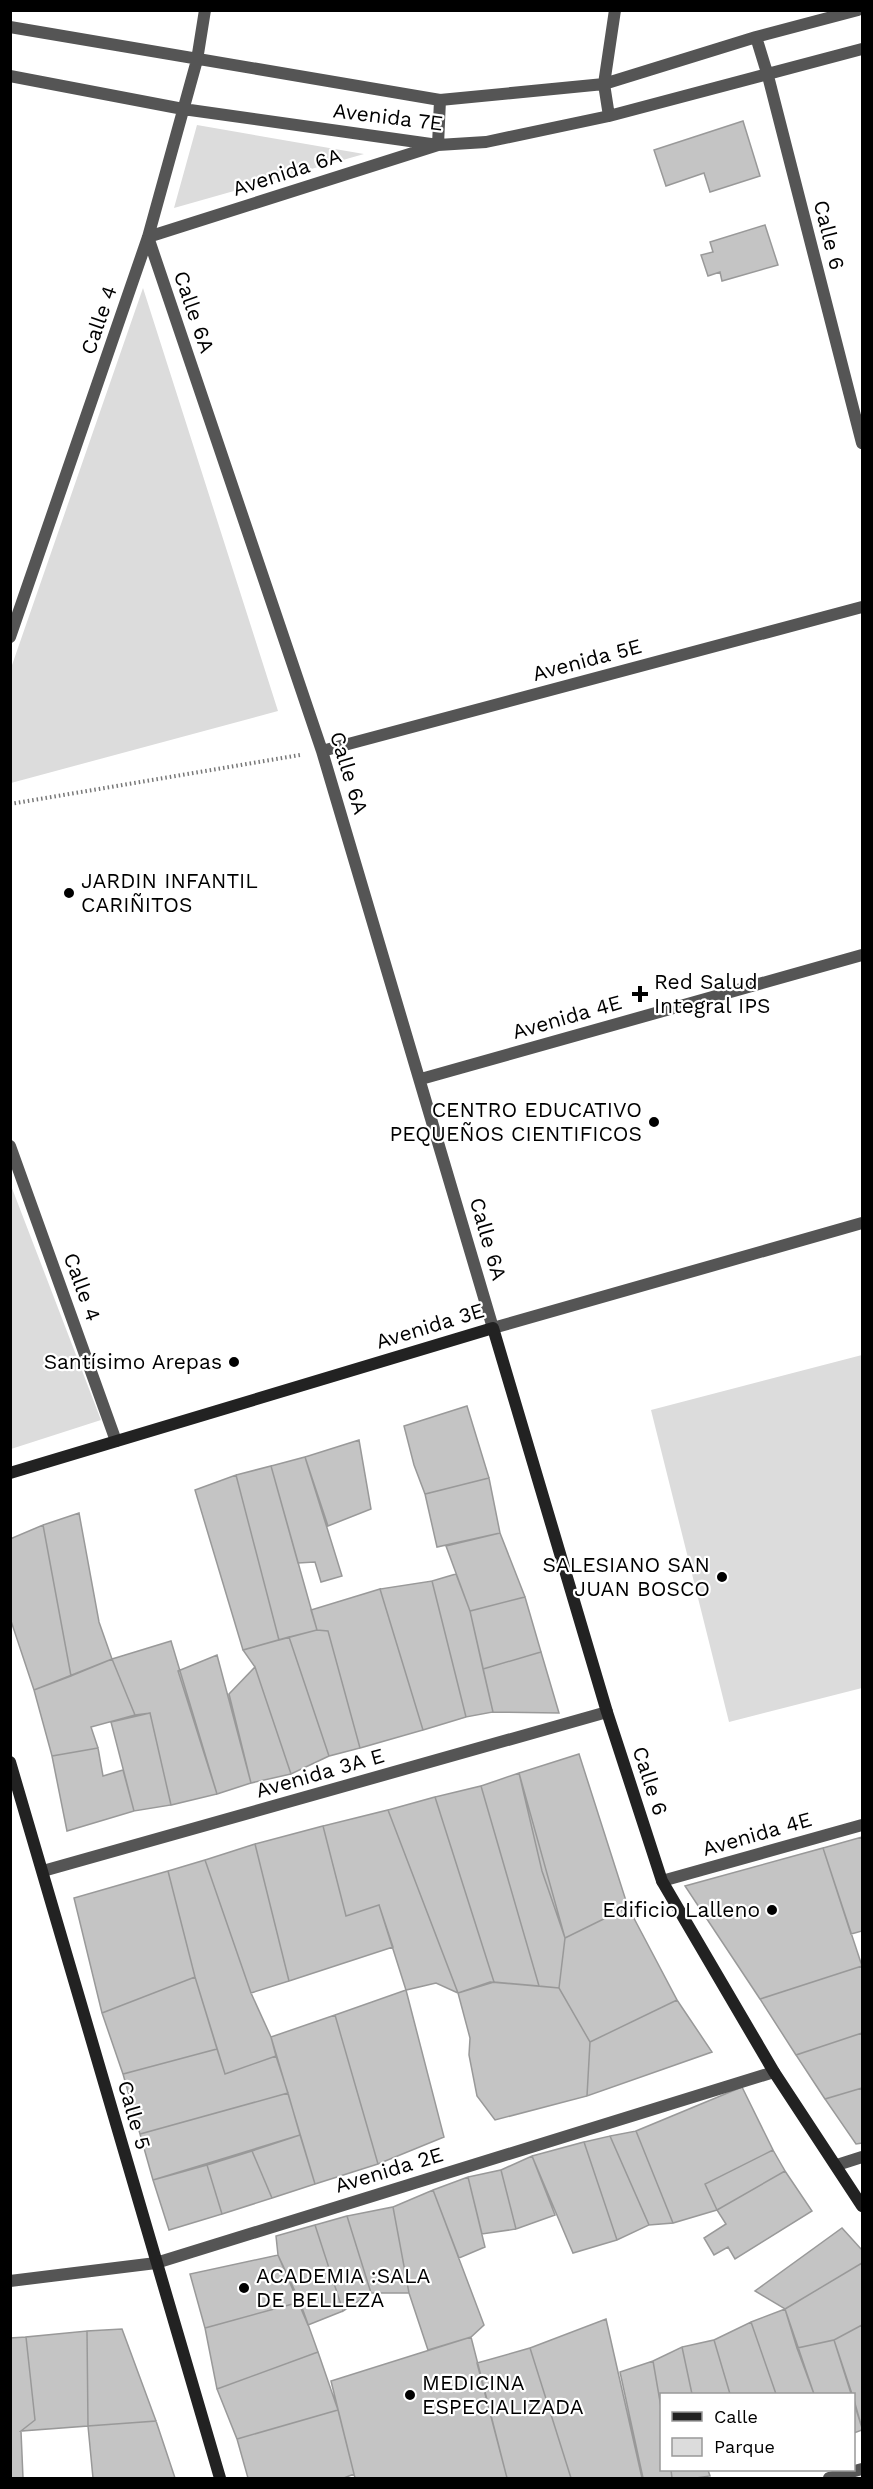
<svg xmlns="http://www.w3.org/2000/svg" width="873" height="2489" font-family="'Work Sans',sans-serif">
<rect width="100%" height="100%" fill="#fff"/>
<!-- green -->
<path fill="#dcdcdc" d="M197,125L364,154L174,208Z
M143,288L278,711L11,783V668Z
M10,1183L101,1420L11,1449H10Z
M862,1355V1688L729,1722L651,1410Z"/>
<!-- building -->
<path fill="#c4c4c4" stroke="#999" stroke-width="1.5" d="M743,121L760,176L710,192L704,173L666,186L654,150Z
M765,225L778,265L722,281L720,272L708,276L701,255L713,252L710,242Z
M467,1406L489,1478L425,1494L414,1465L404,1426Z
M359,1440L371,1509L328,1526L305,1457Z
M305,1457L342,1576L321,1582L315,1562L298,1563L271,1466Z
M271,1466L317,1630L279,1640L236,1475Z
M236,1475L279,1640L243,1650L195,1490Z
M489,1478L500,1533L437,1547L425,1494Z
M79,1513L99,1622L112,1659L71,1676L43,1525Z
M43,1525L71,1676L34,1690L10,1618V1539Z
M500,1533L525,1597L470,1611L446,1546Z
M456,1574L470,1611L493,1712L466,1717L432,1581Z
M432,1581L466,1717L423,1730L380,1589Z
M380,1589L423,1730L360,1748L328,1631L317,1630L311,1610Z
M525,1597L541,1652L483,1669L470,1611Z
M317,1630L328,1631L360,1748L329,1756L289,1637Z
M289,1637L329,1756L291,1774L255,1667L243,1650Z
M171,1641L217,1794L171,1805L150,1713L135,1715L112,1659Z
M541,1652L559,1713L493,1712L483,1669Z
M217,1655L251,1783L217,1794L178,1671Z
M112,1659L135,1715L91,1727L98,1748L52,1756L34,1690Z
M255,1667L291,1774L251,1783L229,1694Z
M150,1713L171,1805L134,1811L111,1722Z
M98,1748L103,1776L123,1770L134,1811L67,1831L52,1756Z
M579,1754L628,1907L565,1938L542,1871L519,1773Z
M519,1773L565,1938L559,1988L539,1986L481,1786Z
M481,1786L539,1986L494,1982L435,1797Z
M435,1797L494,1982L458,1993L388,1810Z
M388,1810L458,1993L436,1983L406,1990L379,1905L346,1916L323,1826Z
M323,1826L346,1916L379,1905L393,1947L289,1981L255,1844Z
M862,1837V1931L851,1934L823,1848Z
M255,1844L289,1981L251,1993L205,1860Z
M823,1848L862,1966L760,1999L685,1886Z
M205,1860L251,1993L271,2037L276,2056L225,2074L195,1977L168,1871Z
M168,1871L195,1977L102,2013L74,1898Z
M628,1907L677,2000L590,2042L559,1988L565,1938Z
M862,1966V2033L796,2055L760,1999Z
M195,1977L217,2049L123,2074L102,2013Z
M490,1982L559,1988L590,2042L587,2096L495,2120L477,2096L469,2055L470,2038L458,1993Z
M406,1990L444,2137L378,2164L335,2015Z
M677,2000L712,2052L587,2096L590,2042Z
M335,2015L378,2164L315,2184L271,2037Z
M862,2033V2088L825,2099L796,2055Z
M217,2049L225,2074L276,2056L288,2093L140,2134L123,2074Z
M742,2087L773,2150L705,2184L717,2210L673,2223L636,2131Z
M862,2088V2143L856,2144L825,2099Z
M288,2093L300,2135L153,2180L140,2134Z
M636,2131L673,2223L649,2225L610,2136Z
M300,2135L315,2184L272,2198L252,2151Z
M610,2136L649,2225L617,2240L584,2142Z
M584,2142L617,2240L573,2253L532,2156Z
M773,2150L785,2171L717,2210L705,2184Z
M252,2151L272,2198L222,2214L207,2165Z
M532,2156L555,2215L516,2229L501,2170Z
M207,2165L222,2214L169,2230L153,2180Z
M501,2170L516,2229L482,2234L468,2177Z
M785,2171L812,2211L735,2259L728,2247L714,2255L704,2238L726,2224L717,2210Z
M468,2177L485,2247L459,2258L433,2190Z
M433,2190L484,2325L471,2337L428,2350L409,2293L393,2207Z
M393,2207L409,2293H371L347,2216Z
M347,2216L371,2293L343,2311L315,2225Z
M315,2225L343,2311L308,2325L278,2255L276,2236Z
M842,2228L862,2250V2263L785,2309L755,2291Z
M278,2255L300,2302L205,2328L190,2274Z
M862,2263V2325L834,2340L797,2348L785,2309Z
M300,2302L318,2352L217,2389L205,2328Z
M785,2309L814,2394H776L751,2322Z
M606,2319L642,2478H571L530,2348Z
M751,2322L776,2394H730L714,2340Z
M862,2325V2428L834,2340Z
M122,2329L156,2421L88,2426L87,2331Z
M87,2331L88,2426L21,2431L35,2420L26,2337Z
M26,2337L35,2420L21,2431L23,2478H10V2338Z
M471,2337L507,2478H355L331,2381Z
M714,2340L730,2394H692L682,2347Z
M834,2340L852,2394H814L797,2348Z
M682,2347L692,2394H662V2413L653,2361Z
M530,2348L571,2478H507L477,2363Z
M318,2352L338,2410L237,2439L217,2389Z
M653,2361L662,2413V2470H671L672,2478H643L620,2372Z
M854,2400L862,2428V2430L854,2433Z
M338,2410L354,2474L344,2478H248L237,2439Z
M156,2421L175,2478H93L88,2426Z
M671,2470H708L710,2476L696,2478H672Z"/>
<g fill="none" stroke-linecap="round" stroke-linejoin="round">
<!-- path -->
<path stroke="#777" stroke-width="4" stroke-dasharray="1.5 3" stroke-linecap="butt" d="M10,804L300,755"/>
<!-- street -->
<path stroke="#555" stroke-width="12" d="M10,27L440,100L604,84L756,37L858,10
M756,37L768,76L862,443
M10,76L183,109L438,145L486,142L609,116L862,49
M609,116L604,84L615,10
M148,237L322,751L493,1328L862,1223
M148,237L438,145L440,100
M10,637L148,237L197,60L205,10
M322,751L862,607
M421,1079L862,955
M10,1146L116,1441
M43,1871L607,1712
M662,1881L862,1825
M837,2165L862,2157
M10,2281L156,2263L774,2072
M829,2478L862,2469"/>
<!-- secondary -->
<path stroke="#222" stroke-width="12" d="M10,1473L493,1328L607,1712L662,1881L774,2072L862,2206
M10,1762L220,2478"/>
</g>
<!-- markers -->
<g fill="#000" stroke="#fff" stroke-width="2">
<circle cx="69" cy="893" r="6"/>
<path d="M637 985h6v6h6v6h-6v6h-6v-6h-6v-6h6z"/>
<circle cx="654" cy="1122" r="6"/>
<circle cx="234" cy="1362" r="6"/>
<circle cx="722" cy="1577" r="6"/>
<circle cx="772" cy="1910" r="6"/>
<circle cx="244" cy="2288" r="6"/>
<circle cx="410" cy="2395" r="6"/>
</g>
<g text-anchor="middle" stroke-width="4.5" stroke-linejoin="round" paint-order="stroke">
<!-- street labels -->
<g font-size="21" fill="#000" stroke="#fff">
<text transform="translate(388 117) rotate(7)" y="7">Avenida 7E</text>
<text transform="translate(287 172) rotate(-18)" y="7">Avenida 6A</text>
<text transform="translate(829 235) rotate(76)" y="7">Calle 6</text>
<text transform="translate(194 312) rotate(71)" y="7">Calle 6A</text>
<text transform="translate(99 320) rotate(-71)" y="7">Calle 4</text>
<text transform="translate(587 660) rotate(-15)" y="7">Avenida 5E</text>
<text transform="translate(349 773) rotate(73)" y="7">Calle 6A</text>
<text transform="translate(567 1017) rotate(-16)" y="7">Avenida 4E</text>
<text transform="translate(488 1239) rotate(74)" y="7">Calle 6A</text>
<text transform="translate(82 1287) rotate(70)" y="7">Calle 4</text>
<text transform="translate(430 1326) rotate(-17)" y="7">Avenida 3E</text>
<text transform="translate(320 1773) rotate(-16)" y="7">Avenida 3A E</text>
<text transform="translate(650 1781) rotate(72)" y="7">Calle 6</text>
<text transform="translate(757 1834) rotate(-16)" y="7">Avenida 4E</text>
<text transform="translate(134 2115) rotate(74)" y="7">Calle 5</text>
<text transform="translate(389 2170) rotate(-17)" y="7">Avenida 2E</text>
</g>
<!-- poi labels -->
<g font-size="21" fill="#000" stroke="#fff" text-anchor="start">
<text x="81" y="888">JARDIN INFANTIL<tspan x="81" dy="24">CARIÑITOS</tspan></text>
<text x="654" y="989">Red Salud<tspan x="654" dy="24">Integral IPS</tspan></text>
<text x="642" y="1117" text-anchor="end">CENTRO EDUCATIVO<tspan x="642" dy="24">PEQUEÑOS CIENTIFICOS</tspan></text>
<text x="222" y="1369" text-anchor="end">Santísimo Arepas</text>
<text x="710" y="1572" text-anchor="end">SALESIANO SAN<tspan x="710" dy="24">JUAN BOSCO</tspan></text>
<text x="760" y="1917" text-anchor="end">Edificio Lalleno</text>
<text x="256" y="2283">ACADEMIA :SALA<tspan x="256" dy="24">DE BELLEZA</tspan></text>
<text x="422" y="2390">MEDICINA<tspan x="422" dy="24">ESPECIALIZADA</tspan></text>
</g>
</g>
<!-- border -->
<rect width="873" height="2489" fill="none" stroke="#000000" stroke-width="24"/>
<!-- legend -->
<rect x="660" y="2393" width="195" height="78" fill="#ffffff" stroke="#999999" stroke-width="1.5"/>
<rect x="672" y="2412" width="30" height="9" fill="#222222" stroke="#999999" stroke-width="1.5"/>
<text x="714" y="2423" font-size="18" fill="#000000">Calle</text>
<rect x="672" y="2438" width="30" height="18" fill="#dcdcdc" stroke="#999999" stroke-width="1.5"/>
<text x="714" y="2453" font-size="18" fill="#000000">Parque</text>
</svg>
